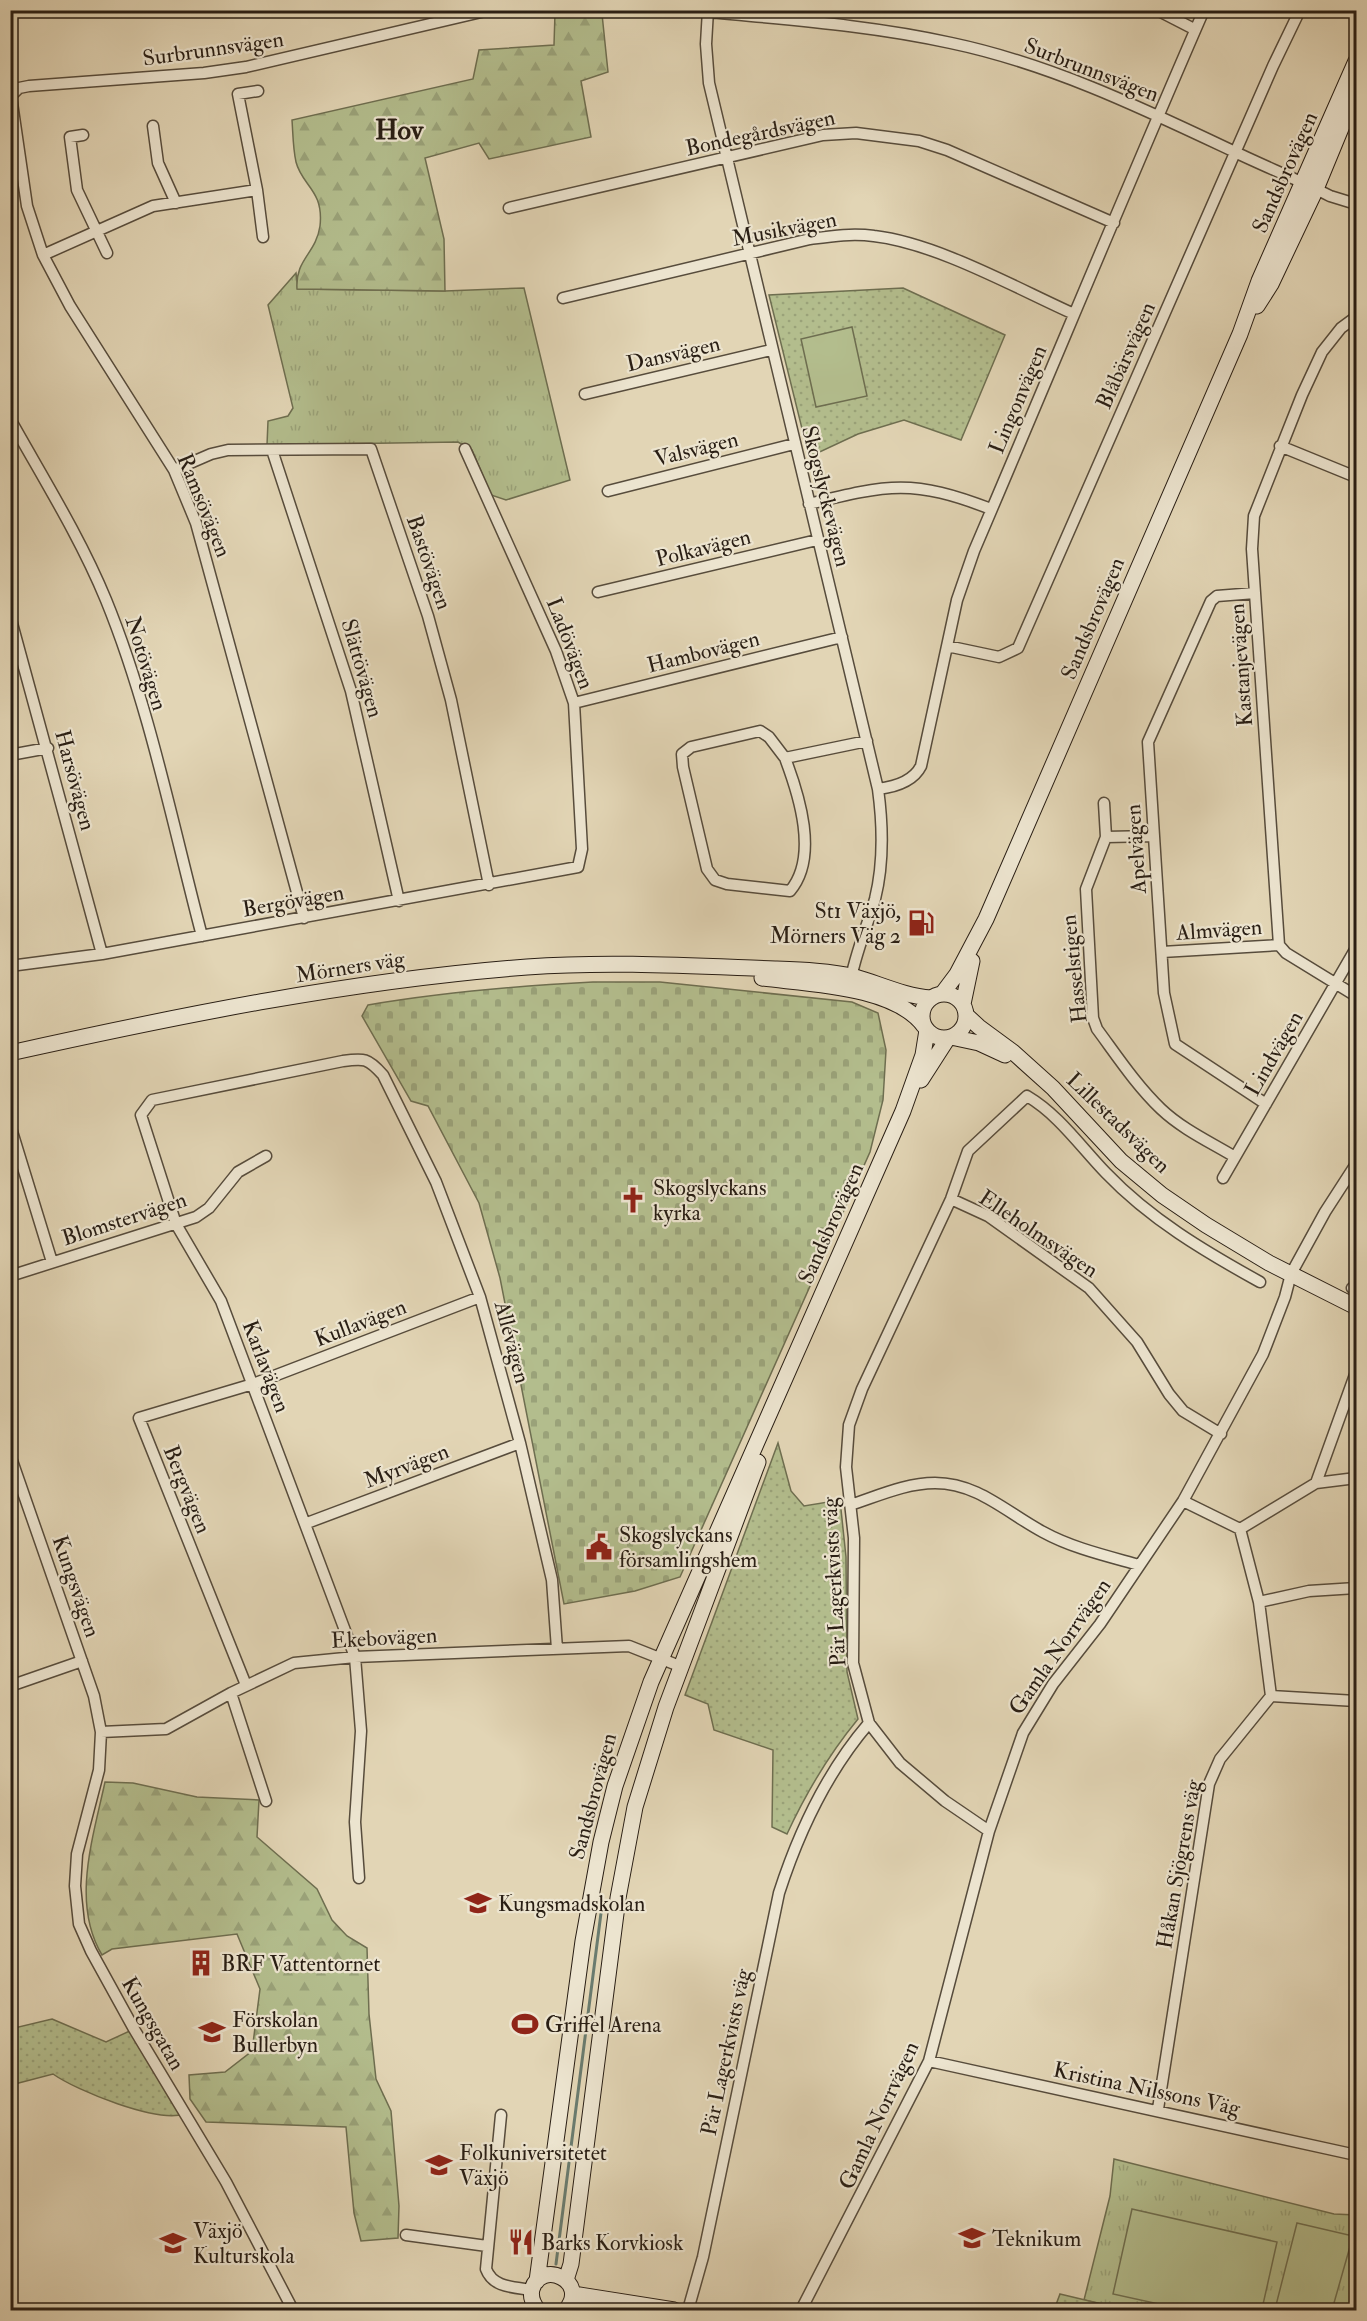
<svg xmlns="http://www.w3.org/2000/svg" width="1367" height="2321" font-family="'IM FELL Double Pica',serif">
<defs>
<pattern id="grass-tufts" width="24" height="20" patternUnits="userSpaceOnUse" patternTransform="scale(1.5)"><rect width="24" height="20" fill="#b3bd8d"/><path d="M3 7l-1-3M5 7V3M7 7l1-3M15 17l-1-3M17 17v-4M19 17l1-3" fill="none" stroke="#9aa279"/></pattern>
<pattern id="forest-firs" width="22" height="20" patternUnits="userSpaceOnUse" patternTransform="scale(1.5)"><rect width="22" height="20" fill="#b3bd8d"/><path d="M5 1l3.5 6h-7zM16 11l3.5 6h-7z" fill="#9aa279"/></pattern>
<pattern id="cemetery-stones" width="16" height="16" patternUnits="userSpaceOnUse" patternTransform="scale(1.5)"><rect width="16" height="16" fill="#b3bd8d"/><path d="M2 7V4a2 2 0 0 1 4 0v3zM10 15v-3a2 2 0 0 1 4 0v3z" fill="#9aa279"/></pattern>
<pattern id="park-dots" width="8" height="8" patternUnits="userSpaceOnUse" patternTransform="scale(1.5)"><rect width="8" height="8" fill="#b3bd8d"/><path d="M2 2h.1M6 6h.1" fill="none" stroke="#9aa279" stroke-width="1.8" stroke-linecap="round"/></pattern>
</defs>
<rect width="100%" height="100%" fill="#e2d5b5"/>
<filter id="stains"><feTurbulence type="fractalNoise" baseFrequency=".00333" numOctaves="4"/><feColorMatrix values="0 0 0 0 .2 0 0 0 0 .09 0 0 0 0 .02 0 0 0 .5 -.17"/></filter>
<radialGradient id="worn" r=".72"><stop offset=".6" stop-color="#630" stop-opacity="0"/><stop offset="1" stop-color="#630" stop-opacity=".3"/></radialGradient>
<!-- grass -->
<path fill="url(#grass-tufts)" stroke="#6e6e50" stroke-width="1.5" d="M296,273L298,289L445,291L524,288L570,480L506,500L491,495L472,450L458,442L267,445L268,421L288,416L293,408L268,305Z
M1114,2159L1334,2214L1356,2215V2310H1127L1084,2300L1110,2196Z"/>
<!-- forest -->
<path fill="url(#forest-firs)" stroke="#6e6e50" stroke-width="1.5" d="M555,13L602,14L608,72L581,81L591,137L489,159L479,143L425,158L444,239L445,291L297,289C295,259 316,254 320,226C324,190 302,186 296,162C293,149 293,134 292,120L473,79L479,50L554,45Z
M105,1782L133,1783L197,1797L259,1800L257,1837L317,1889L332,1920L347,1936L367,1948L369,2014L376,2079L391,2111L399,2206L398,2238L361,2241L354,2213L346,2127L206,2122L190,2099L189,2075L225,2072L252,2051L260,1989L237,1934L112,1949L102,1955C71,1903 93,1838 105,1782Z"/>
<!-- cemetery -->
<path fill="url(#cemetery-stones)" stroke="#6e6e50" stroke-width="1.5" d="M593,982H660L852,1002L878,1013L886,1050L883,1100L870,1152L680,1577L635,1591L564,1604L500,1278L479,1203L428,1106L411,1101L362,1016L368,1005C445,992 516,986 593,982Z"/>
<!-- park -->
<path fill="url(#park-dots)" stroke="#6e6e50" stroke-width="1.5" d="M903,288L1005,335L961,440L904,420L858,434L809,457L769,295Z
M778,1443L791,1491L804,1506L840,1500L846,1557L847,1672L858,1719C830,1753 806,1793 787,1834L772,1827L773,1750L714,1730L708,1704L685,1695Z
M52,2019L106,2042L134,2029L184,2114C157,2123 77,2091 53,2074L11,2085L10,2029Z
M1060,2294L1127,2310H1054Z"/>
<!-- pitch -->
<path fill="#b3bd8d" stroke="#6e6e50" stroke-width="1.5" d="M852,327L867,396L816,407L801,339Z
M1132,2209L1277,2242L1262,2309L1221,2304L1220,2310H1186L1113,2294Z
M1297,2223L1353,2236L1332,2310L1275,2309Z"/>
<g fill="none" stroke-linecap="round" stroke-linejoin="round">
<!-- stream -->
<path stroke="#6a7b6e" stroke-width="3" d="M556,2264L601,1913"/>
<!-- street casing -->
<g stroke="#574c3c" stroke-width="13">
<path id="street" d="M690,10C777,19 866,24 951,43C1051,64 1144,109 1235,152C1266,167 1299,180 1330,196L1356,204
M708,10L706,44L709,83L878,789C883,826 884,863 875,899C867,927 855,954 850,983
M1157,10L1194,29
M258,91L238,94L257,190L263,237
M153,126L158,163L176,203
M83,135L70,137L77,190L107,253
M509,208L823,135L856,133L919,141L947,150L1114,223
M43,255L153,206L257,190
M563,298L810,239C832,236 852,233 874,236C936,243 1016,288 1074,314
M1356,317L1341,328L1322,352L1302,395L1254,516L1252,549L1279,945L1286,953L1356,996
M585,394L771,350
M10,419C43,478 80,537 106,600C149,705 173,826 202,936
M1280,446L1356,477
M272,450L351,691L399,901
M174,470L211,454L228,450L371,449L428,616L451,700L489,885
M608,491L794,444
M809,504C889,484 913,479 991,509
M598,592L817,540
M1255,593L1217,596L1211,601L1148,742L1164,993L1175,1044L1266,1104
M10,616L102,954
M947,646L999,657L1018,648L1273,66L1300,10
M574,703L842,637
M10,755L48,748
M785,758C799,795 819,857 790,891L727,884L715,880L707,869L683,767L682,754L691,747L760,731L769,737L785,758L867,741
M878,789C894,787 913,782 921,766L957,600L974,551C1051,371 1126,189 1204,10
M1104,803L1106,837
M1153,836L1106,837L1086,889L1093,1018L1097,1029C1117,1056 1136,1085 1161,1109C1182,1129 1210,1142 1235,1157
M304,918L196,523L174,470L70,306L43,255L27,206L11,96L19,88L29,86L204,73L246,67L490,10
M1162,952L1279,945
M10,966L102,954L578,867L582,849L574,703L556,651L465,449
M10,1125L52,1262
M1223,1178L1356,948
M951,1199L988,1216L1089,1288L1137,1342L1169,1394L1183,1411L1221,1434
M10,1276L196,1217L209,1208L238,1172L266,1156
M1352,1288L1356,1289
M10,1455L94,1696L101,1732L99,1770L77,1854L75,1886L79,1924L91,1951L134,2029L226,2182L293,2310
M1316,1483L1356,1372
M850,1505C878,1496 906,1483 935,1483C978,1483 1007,1513 1043,1532C1072,1548 1107,1556 1139,1565
M307,1523L520,1443
M1240,1529L1316,1483L1356,1478
M1259,1602L1309,1591L1356,1588
M246,1685L139,1418L253,1384L480,1297
M10,1686L82,1661
M231,1693L266,1801
M1271,1696L1356,1701
M101,1732L166,1729L231,1693L294,1663L355,1657L629,1646L682,1667
M989,1831L945,1801L900,1763L869,1723L853,1663L854,1538L846,1467L849,1425L862,1389L951,1199L968,1151L1027,1096C1059,1115 1080,1146 1106,1173C1150,1219 1204,1251 1260,1282
M359,1878L355,1822L361,1731L355,1657L221,1301L176,1224L141,1115L152,1100L343,1061C364,1058 368,1058 383,1075L436,1182L480,1297L520,1443L552,1580L557,1649
M929,2061L1356,2155
M1158,2109L1209,1784L1220,1759L1271,1696L1259,1602L1240,1529L1183,1501
M501,2115L486,2269C493,2288 514,2287 532,2290
M406,2235L487,2246
M688,2310L703,2257L779,1893C799,1831 826,1773 869,1723
M801,2310L929,2061L989,1831L1023,1733L1053,1684L1100,1624L1183,1501L1263,1354L1285,1297L1291,1274L1325,1212L1356,1164"/>
</g>
<!-- secondary casing -->
<g stroke="#291e14" stroke-width="17">
<path id="secondary" d="M1257,306L1271,284L1316,189L1356,92
M762,978C808,984 895,986 924,1026
M942,994L957,974L986,919L1240,334L1259,281L1356,61
M922 1016a22 22 0 1 1 44 0a22 22 0 1 1-44 0Z
M963,1004L972,961
M966,1015L979,1027L1013,1052L1053,1088L1121,1161L1162,1195L1206,1225L1269,1263L1356,1307
M951,1037L979,1043L1005,1055
M10,1053C181,1015 354,980 527,967C610,961 693,966 775,969C801,970 830,971 855,977C880,984 904,996 931,998
M921,1080L948,1038
M566,2280L571,2264L618,1898L635,1807L666,1707L758,1462
M537,2281L583,1941L601,1842L615,1786L651,1682L903,1111L923,1055L927,1030
M573,2294L674,2310
M538,2310C533,2304 530,2297 532,2289C541,2259 590,2281 566,2310"/>
</g>
<!-- street -->
<use href="#street" stroke="#ece4cf" stroke-width="10"/>
<!-- secondary -->
<use href="#secondary" stroke="#ece4cf" stroke-width="15"/>
</g>
<!-- icons -->
<defs>
<g id="fuel-bare" transform="scale(2.07)"><path d="M-5.5-6h7V0h2V4h1.3V-2.5L3-4.5l.8-.8L6-3V5H2.5V1h-1V6h-7ZM-4.2-4.7v3.2H.2V-4.7Z" fill="#8f2418" stroke="#ece4cf" stroke-width="2.5" paint-order="stroke"/></g>
<g id="church-bare" transform="scale(2.07)"><path d="M-1.2-6h2.4v3.5h3.3v2.4h-3.3V6h-2.4V-.1h-3.3v-2.4h3.3Z" fill="#8f2418" stroke="#ece4cf" stroke-width="2.5" paint-order="stroke"/></g>
<g id="civic-bare" transform="scale(2.07)"><path d="M-.6-6.5H3V-4.5H.6V-3L4-1V1h2V6H-6V1h2V-1L-.6-3ZM-1.2 2.5V6h2.4V2.5Z" fill="#8f2418" stroke="#ece4cf" stroke-width="2.5" paint-order="stroke"/></g>
<g id="school-bare" transform="scale(2.07)"><path d="M0-5L7-2L0 1L-7-2ZM-4 1L0 2.5L4 1V4Q0 6-4 4Z" fill="#8f2418" stroke="#ece4cf" stroke-width="2.5" paint-order="stroke"/></g>
<g id="building-bare" transform="scale(2.07)"><path d="M-4-6H4V6H1V3H-1V6H-4ZM-2.5-4.3h1.7v1.8h-1.7ZM.8-4.3h1.7v1.8H.8ZM-2.5-1h1.7V.8h-1.7ZM.8-1h1.7V.8H.8Z" fill="#8f2418" stroke="#ece4cf" stroke-width="2.5" paint-order="stroke"/></g>
<g id="stadium-bare" transform="scale(2.07)"><path d="M0-5a6.5 5 0 1 0 0 10a6.5 5 0 1 0 0-10ZM-3.5-1.8h7v3.6h-7Z" fill="#8f2418" stroke="#ece4cf" stroke-width="2.5" paint-order="stroke"/></g>
<g id="university-bare" transform="scale(2.07)"><path d="M0-5L7-2L0 1L-7-2ZM-4 1L0 2.5L4 1V4Q0 6-4 4Z" fill="#8f2418" stroke="#ece4cf" stroke-width="2.5" paint-order="stroke"/></g>
<g id="restaurant-bare" transform="scale(2.07)"><path d="M-5-6h1v4h1v-4h1v4h1v-4h1v5L-1.5 .5V6h-2V.5L-5-1ZM5-6V6H3V1.5H1.5Q1.5-4 5-6Z" fill="#8f2418" stroke="#ece4cf" stroke-width="2.5" paint-order="stroke"/></g>
</defs>
<g fill-rule="evenodd">
<use href="#fuel-bare" x="921" y="923"/>
<use href="#church-bare" x="633" y="1200"/>
<use href="#civic-bare" x="599" y="1547"/>
<use href="#school-bare" x="478" y="1903"/>
<use href="#building-bare" x="201" y="1963"/>
<use href="#stadium-bare" x="525" y="2024"/>
<use href="#school-bare" x="212" y="2032"/>
<use href="#university-bare" x="439" y="2165"/>
<use href="#school-bare" x="972" y="2238"/>
<use href="#restaurant-bare" x="521" y="2242"/>
<use href="#school-bare" x="173" y="2243"/>
</g>
<g text-anchor="middle" stroke-width="4.5" stroke-linejoin="round" paint-order="stroke">
<!-- street labels -->
<g font-size="22" fill="#291e14" stroke="#ece4cf">
<text transform="translate(213 48) rotate(-8)" y="8">Surbrunnsvägen</text>
<text transform="translate(1092 69) rotate(21)" y="8">Surbrunnsvägen</text>
<text transform="translate(760 132) rotate(-12)" y="8">Bondegårdsvägen</text>
<text transform="translate(1284 172) rotate(-66)" y="8">Sandsbrovägen</text>
<text transform="translate(784 228) rotate(-11)" y="8">Musikvägen</text>
<text transform="translate(673 353) rotate(-13)" y="8">Dansvägen</text>
<text transform="translate(1125 355) rotate(-66)" y="8">Blåbärsvägen</text>
<text transform="translate(1017 399) rotate(-67)" y="8">Lingonvägen</text>
<text transform="translate(696 448) rotate(-14)" y="8">Valsvägen</text>
<text transform="translate(827 496) rotate(76)" y="8">Skogslyckevägen</text>
<text transform="translate(205 505) rotate(68)" y="8">Ramsövägen</text>
<text transform="translate(703 547) rotate(-14)" y="8">Polkavägen</text>
<text transform="translate(430 562) rotate(71)" y="8">Bastövägen</text>
<text transform="translate(1092 618) rotate(-67)" y="8">Sandsbrovägen</text>
<text transform="translate(571 643) rotate(69)" y="8">Ladövägen</text>
<text transform="translate(703 651) rotate(-14)" y="8">Hambovägen</text>
<text transform="translate(147 663) rotate(73)" y="8">Notövägen</text>
<text transform="translate(1240 665) rotate(-94)" y="8">Kastanjevägen</text>
<text transform="translate(363 668) rotate(74)" y="8">Slättövägen</text>
<text transform="translate(76 780) rotate(75)" y="8">Harsövägen</text>
<text transform="translate(1135 849) rotate(-94)" y="8">Apelvägen</text>
<text transform="translate(293 900) rotate(-10)" y="8">Bergövägen</text>
<text transform="translate(1219 929) rotate(-4)" y="8">Almvägen</text>
<text transform="translate(350 966) rotate(-9)" y="8">Mörners väg</text>
<text transform="translate(1073 969) rotate(-96)" y="8">Hasselstigen</text>
<text transform="translate(1273 1053) rotate(-60)" y="8">Lindvägen</text>
<text transform="translate(1119 1122) rotate(44)" y="8">Lillestadsvägen</text>
<text transform="translate(124 1218) rotate(-18)" y="8">Blomstervägen</text>
<text transform="translate(830 1223) rotate(-66)" y="8">Sandsbrovägen</text>
<text transform="translate(1039 1233) rotate(34)" y="8">Elleholmsvägen</text>
<text transform="translate(360 1322) rotate(-21)" y="8">Kullavägen</text>
<text transform="translate(513 1342) rotate(75)" y="8">Allévägen</text>
<text transform="translate(267 1366) rotate(69)" y="8">Karlavägen</text>
<text transform="translate(406 1465) rotate(-21)" y="8">Myrvägen</text>
<text transform="translate(188 1489) rotate(68)" y="8">Bergvägen</text>
<text transform="translate(833 1582) rotate(-93)" y="8">Pär Lagerkvists väg</text>
<text transform="translate(77 1586) rotate(71)" y="8">Kungsvägen</text>
<text transform="translate(384 1637) rotate(-3)" y="8">Ekebovägen</text>
<text transform="translate(1059 1646) rotate(-55)" y="8">Gamla Norrvägen</text>
<text transform="translate(592 1796) rotate(-75)" y="8">Sandsbrovägen</text>
<text transform="translate(1178 1864) rotate(-80)" y="8">Håkan Sjögrens väg</text>
<text transform="translate(154 2023) rotate(60)" y="8">Kungsgatan</text>
<text transform="translate(725 2052) rotate(-78)" y="8">Pär Lagerkvists väg</text>
<text transform="translate(1147 2088) rotate(12)" y="8">Kristina Nilssons Väg</text>
<text transform="translate(878 2115) rotate(-65)" y="8">Gamla Norrvägen</text>
</g>
<!-- poi labels -->
<g font-size="22" fill="#291e14" stroke="#ece4cf" text-anchor="start">
<text x="901" y="918" text-anchor="end">St1 Växjö,<tspan x="901" dy="25">Mörners Väg 2</tspan></text>
<text x="653" y="1195">Skogslyckans<tspan x="653" dy="25">kyrka</tspan></text>
<text x="619" y="1542">Skogslyckans<tspan x="619" dy="25">församlingshem</tspan></text>
<text x="498" y="1911">Kungsmadskolan</text>
<text x="221" y="1971">BRF Vattentornet</text>
<text x="232" y="2027">Förskolan<tspan x="232" dy="25">Bullerbyn</tspan></text>
<text x="545" y="2032">Griffel Arena</text>
<text x="459" y="2160">Folkuniversitetet<tspan x="459" dy="25">Växjö</tspan></text>
<text x="193" y="2238">Växjö<tspan x="193" dy="25">Kulturskola</tspan></text>
<text x="992" y="2246">Teknikum</text>
<text x="541" y="2250">Barks Korvkiosk</text>
</g>
<!-- district labels -->
<g font-size="28" font-weight="bold" fill="#291e14" stroke="#ece4cf">
<text x="399" y="139">Hov</text>
</g>
</g>
<!-- margin -->
<rect width="1367" height="2321" fill="none" stroke="#e2d5b5" stroke-width="36"/>
<rect x="12" y="12" width="1343" height="2297" fill="none" stroke="#291e14" stroke-width="3"/>
<rect x="18" y="18" width="1331" height="2285" fill="none" stroke="#291e14" stroke-width="1.5"/>
<rect width="100%" height="100%" filter="url(#stains)"/>
<rect width="100%" height="100%" fill="url(#worn)"/>
</svg>
